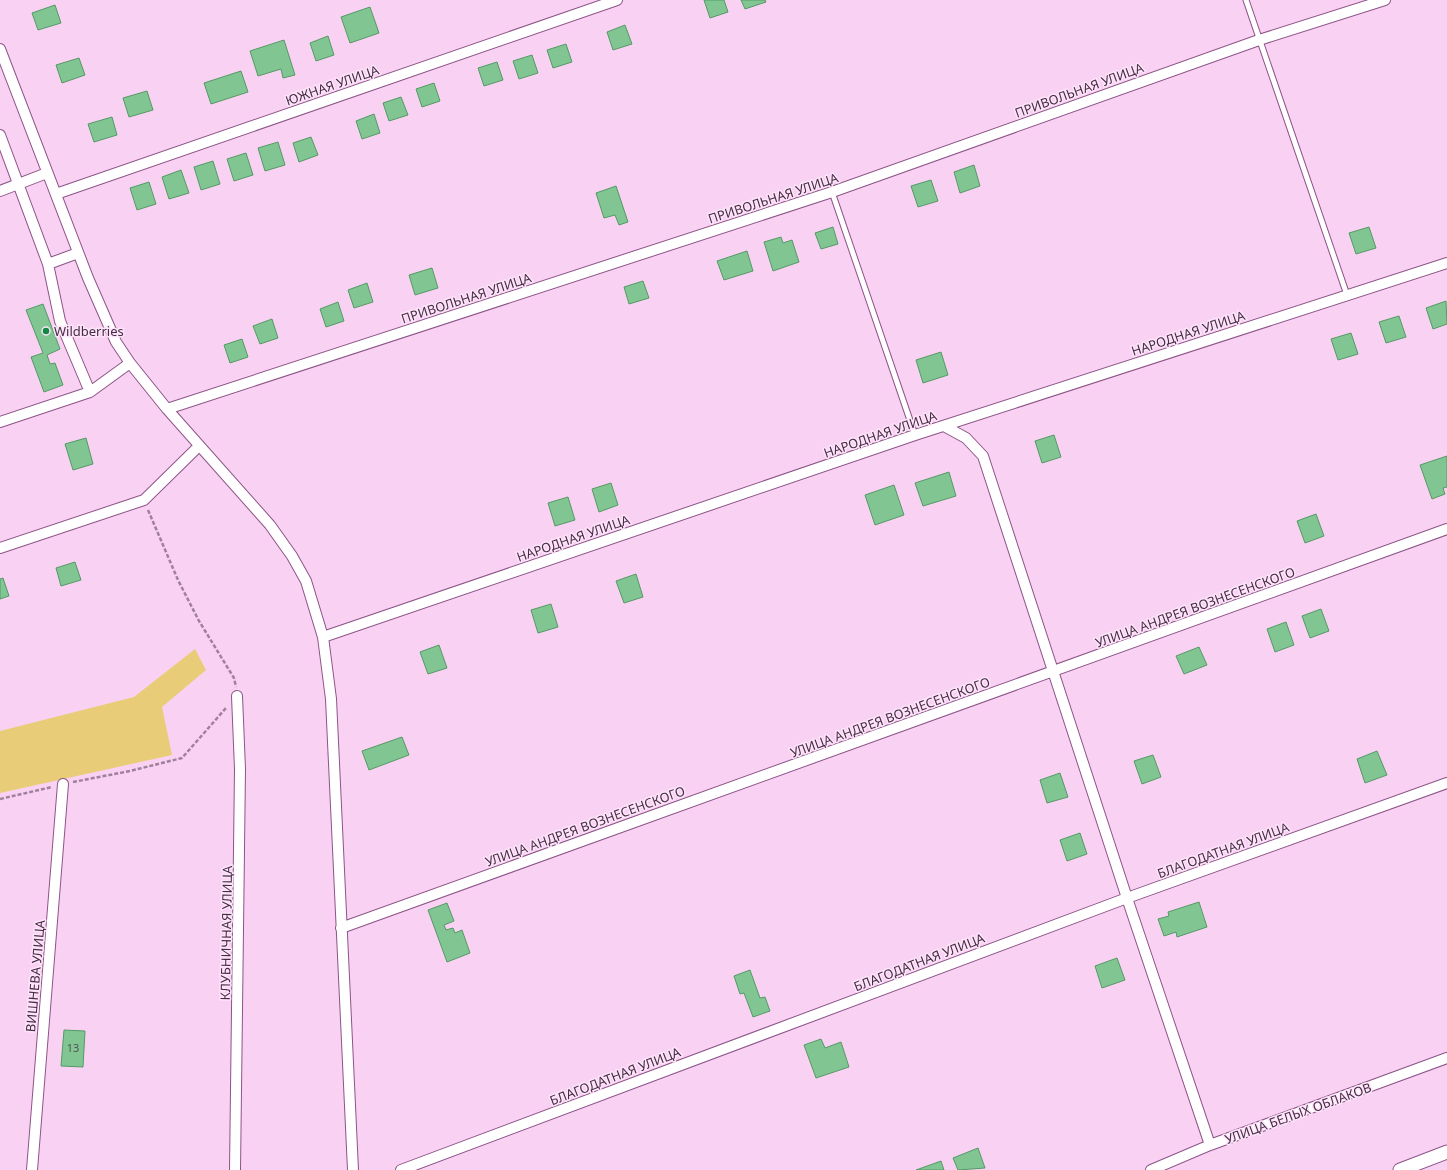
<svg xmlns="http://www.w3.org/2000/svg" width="1447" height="1170" font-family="'Noto Sans',sans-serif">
<rect width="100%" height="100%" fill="#f9d2f3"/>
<!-- green -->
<path fill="#e9cc77" d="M195,649L206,670L162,707L172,755L0,793V731L134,697Z"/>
<!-- building -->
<path fill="#81c692" stroke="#596" d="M704,0H724L728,12L710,18Z
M741,0H765L766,2L745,9Z
M55,5L61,23L38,30L32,13Z
M370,7L379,33L350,43L341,17Z
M625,25L632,44L613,50L607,32Z
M328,36L334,55L316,61L310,43Z
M284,40L295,75L283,78L281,69L258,76L250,51Z
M566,44L572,62L553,68L547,50Z
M532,55L538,73L519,79L513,61Z
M79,58L85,75L62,83L56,65Z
M497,62L503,80L484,86L478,68Z
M241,71L248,92L211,104L204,83Z
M434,83L440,101L422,107L416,89Z
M147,91L153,110L129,117L123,98Z
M401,97L408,115L389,121L383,103Z
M374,114L380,133L362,139L356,121Z
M112,117L117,135L94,142L88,124Z
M311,137L318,155L299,162L293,143Z
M278,142L285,165L265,171L258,148Z
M246,153L253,175L234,181L227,159Z
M213,161L220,184L201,190L194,167Z
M974,165L980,186L960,193L954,172Z
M181,170L189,193L169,199L162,177Z
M931,180L938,201L918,207L911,186Z
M149,182L156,204L137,210L130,188Z
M616,186L628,222L619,225L615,215L604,218L596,193Z
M833,227L838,244L821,249L815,233Z
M1369,227L1376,248L1356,254L1349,233Z
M781,237L783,243L792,240L799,262L773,271L764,242Z
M747,251L753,271L724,280L717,261Z
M432,268L438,288L415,295L409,275Z
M643,281L649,298L629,304L624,287Z
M367,283L373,302L354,308L348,290Z
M1446,301L1447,324L1433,329L1426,308Z
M338,302L344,321L326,327L320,309Z
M43,304L60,349L47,355L50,364L55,363L63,385L44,392L31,357L43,353L26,310Z
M1399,316L1406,337L1386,343L1379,322Z
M272,319L278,338L260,344L253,326Z
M1351,333L1358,354L1338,360L1331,339Z
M242,339L248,357L230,363L224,345Z
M941,352L948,375L923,383L916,360Z
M1054,435L1061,457L1042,463L1035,441Z
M86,438L93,464L73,470L65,444Z
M1447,456V487L1443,488L1445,494L1432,499L1420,465Z
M949,472L956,496L923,506L915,483Z
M611,483L618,505L599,512L592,489Z
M894,485L904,515L875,525L865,495Z
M568,497L575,520L555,526L548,503Z
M1316,514L1324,536L1305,543L1297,521Z
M75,562L81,580L61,586L56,568Z
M636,574L643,597L624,603L616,581Z
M3,578L9,596L0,599V579Z
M551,604L558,627L538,633L531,610Z
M1321,609L1329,631L1310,638L1302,616Z
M1286,622L1294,645L1275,652L1267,629Z
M439,645L447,668L428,674L420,652Z
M1199,647L1207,665L1184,674L1176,656Z
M402,737L409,755L369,770L362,751Z
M1377,751L1387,775L1365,783L1357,759Z
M1153,755L1161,777L1142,784L1134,761Z
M1060,773L1068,797L1047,803L1040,780Z
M1080,833L1087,854L1067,861L1060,840Z
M1199,902L1207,927L1177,937L1176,932L1164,936L1158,919L1169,916L1168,912Z
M447,903L454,921L444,925L446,930L453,928L455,933L462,930L470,953L447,962L428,910Z
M1117,958L1125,980L1102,988L1095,966Z
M750,970L760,998L765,997L770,1011L753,1017L744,993L740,994L734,976Z
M64,1030L85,1031L83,1067L61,1066Z
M821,1039L825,1048L841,1042L849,1067L816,1078L804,1045Z
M978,1148L985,1168L958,1170L953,1158Z
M941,1161L944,1170H916Z"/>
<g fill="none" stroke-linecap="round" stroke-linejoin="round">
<!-- service casing -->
<g stroke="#8d5487" stroke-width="7">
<path id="service" d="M1246,0L1347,295
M832,192L915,435"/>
</g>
<!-- minor casing -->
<g stroke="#8d5487" stroke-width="12">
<path id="minor" d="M0,49L88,278L116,342L130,363L167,409L270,525L292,556L306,581L323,637L331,699L353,1170
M0,135L48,264L60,321L90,392
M0,191L47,173
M56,194L617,0
M48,264L78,253
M167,409L832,192L1259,40L1385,0
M0,422L90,392L130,363
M944,426L966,438L983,456L1127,898L1210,1145
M0,548L144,500L199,446
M323,637L915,435L1447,263
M341,928L1447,529
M32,1170L63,784
M235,1170L240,769L237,696
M401,1170L1127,898L1447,783
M1151,1170L1210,1145L1447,1058"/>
</g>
<!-- tertiary casing -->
<g stroke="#8d5487" stroke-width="15">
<path id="tertiary" d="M1400,1170L1447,1152"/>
</g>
<!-- path -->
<path stroke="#a0809b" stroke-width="2.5" stroke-dasharray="4 2" stroke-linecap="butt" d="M148,510L178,580L199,621L234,678L236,687
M73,782L130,771L182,758L226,708
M0,799L52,787"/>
<!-- service -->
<use href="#service" stroke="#fff" stroke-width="5"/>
<!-- minor -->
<use href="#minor" stroke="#fff" stroke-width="10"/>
<!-- tertiary -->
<use href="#tertiary" stroke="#fff" stroke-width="13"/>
</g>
<!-- markers -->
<circle fill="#118943" stroke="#fee4fa" stroke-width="1.5" cx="46" cy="331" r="4"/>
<g text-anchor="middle" stroke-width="3" stroke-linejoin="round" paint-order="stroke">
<!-- number labels -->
<g font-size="11" fill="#545256">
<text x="73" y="1052">13</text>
</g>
<!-- street labels -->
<g font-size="13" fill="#452c42" stroke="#fee4fa">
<text transform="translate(332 85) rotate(-19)" y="5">ЮЖНАЯ УЛИЦА</text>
<text transform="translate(1079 90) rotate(-20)" y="5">ПРИВОЛЬНАЯ УЛИЦА</text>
<text transform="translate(773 198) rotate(-18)" y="5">ПРИВОЛЬНАЯ УЛИЦА</text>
<text transform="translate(466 298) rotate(-18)" y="5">ПРИВОЛЬНАЯ УЛИЦА</text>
<text transform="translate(1188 333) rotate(-18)" y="5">НАРОДНАЯ УЛИЦА</text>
<text transform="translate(880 434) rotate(-19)" y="5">НАРОДНАЯ УЛИЦА</text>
<text transform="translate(573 538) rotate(-19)" y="5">НАРОДНАЯ УЛИЦА</text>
<text transform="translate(1195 607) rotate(-20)" y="5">УЛИЦА АНДРЕЯ ВОЗНЕСЕНСКОГО</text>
<text transform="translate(890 717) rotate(-20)" y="5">УЛИЦА АНДРЕЯ ВОЗНЕСЕНСКОГО</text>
<text transform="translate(585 826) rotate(-20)" y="5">УЛИЦА АНДРЕЯ ВОЗНЕСЕНСКОГО</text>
<text transform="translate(1223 850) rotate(-20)" y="5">БЛАГОДАТНАЯ УЛИЦА</text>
<text transform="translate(226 933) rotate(-89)" y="5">КЛУБНИЧНАЯ УЛИЦА</text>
<text transform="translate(919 962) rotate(-21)" y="5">БЛАГОДАТНАЯ УЛИЦА</text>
<text transform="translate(35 976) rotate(-85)" y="5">ВИШНЕВА УЛИЦА</text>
<text transform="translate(615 1076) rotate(-21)" y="5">БЛАГОДАТНАЯ УЛИЦА</text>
<text transform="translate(1298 1113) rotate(-20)" y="5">УЛИЦА БЕЛЫХ ОБЛАКОВ</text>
</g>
<!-- poi labels -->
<g font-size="13" fill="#452c42" stroke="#fee4fa" text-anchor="start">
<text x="54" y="336">Wildberries</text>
</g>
</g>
</svg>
